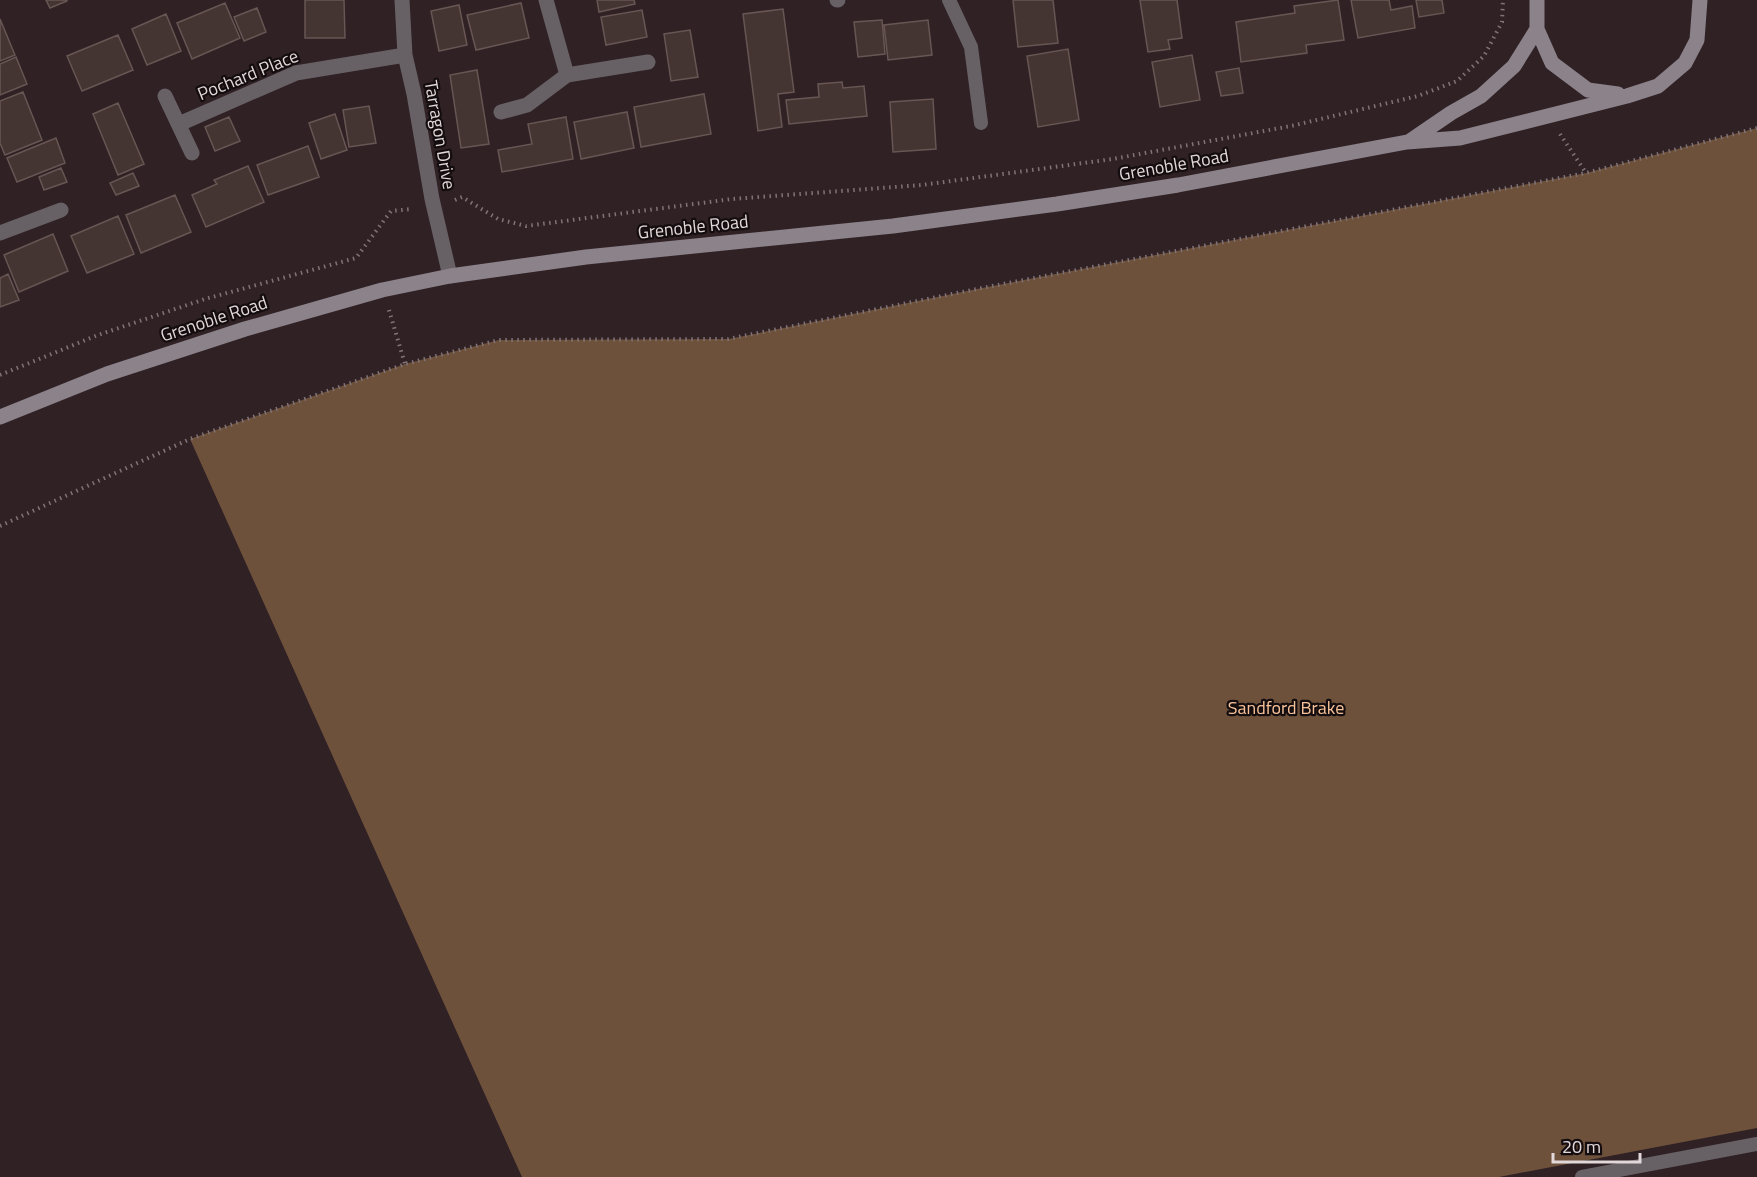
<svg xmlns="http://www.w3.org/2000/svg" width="1757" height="1177" font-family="'Titillium Web',sans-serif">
<rect width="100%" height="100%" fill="#302125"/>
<!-- forest -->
<path fill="#6e513b" d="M1757,128V1128L1499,1177H522L190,439L405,364L499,340L729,339L982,288L1586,173Z"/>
<!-- building -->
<path fill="#453532" stroke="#675653" stroke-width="1.5" d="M46,0H67V1L50,8Z
M305,0H344L345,38H305Z
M597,0H634L635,4L599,12Z
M1013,0H1053L1058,43L1018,47Z
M1140,0H1177L1182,38L1168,40L1170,49L1148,52Z
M1338,0L1344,40L1306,45L1307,53L1241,62L1236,22L1295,13L1294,6Z
M1351,0H1389L1391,10L1412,6L1415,28L1358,38Z
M1416,0H1442L1444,13L1419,17Z
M225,3L240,38L192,59L177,23Z
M521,3L529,38L476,50L467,15Z
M459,5L467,45L439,51L431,11Z
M257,8L266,32L244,41L234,17Z
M783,9L794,92L778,94L782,127L758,131L743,14Z
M642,10L647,37L606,45L601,17Z
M166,14L181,51L147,65L132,29Z
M0,19L15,55L0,61Z
M882,20L885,54L858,57L854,22Z
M928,20L932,55L888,60L884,25Z
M690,30L698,77L671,81L664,34Z
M118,35L133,70L82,91L67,56Z
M1068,49L1079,120L1038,127L1027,56Z
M1192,55L1200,100L1160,107L1152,62Z
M16,57L27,84L0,95V64Z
M1239,68L1243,93L1221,96L1216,72Z
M477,70L489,144L461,148L450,75Z
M842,82L843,88L864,86L867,116L789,124L786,100L819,97L818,84Z
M23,92L42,140L5,155L0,143V101Z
M704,94L711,134L641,147L634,107Z
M933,99L936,149L893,152L890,102Z
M118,103L144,164L118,175L93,114Z
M369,106L376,143L349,147L343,110Z
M627,112L634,148L581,159L574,122Z
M335,114L347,150L321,159L309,123Z
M229,117L240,141L215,151L205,127Z
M566,117L573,159L502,172L498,150L532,144L528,124Z
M56,138L65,163L17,182L7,158Z
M308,146L319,177L268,195L257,165Z
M248,166L264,202L206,227L192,195L217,184L214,180Z
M61,168L67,182L44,190L39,177Z
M133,173L139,186L116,195L110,183Z
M175,195L191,232L141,253L126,215Z
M118,216L134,254L87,273L71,236Z
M53,234L68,271L19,292L4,255Z
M8,274L19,300L0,307V278Z"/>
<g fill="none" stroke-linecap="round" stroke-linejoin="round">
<!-- path -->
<path stroke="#817477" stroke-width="4" stroke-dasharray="1.5 4.5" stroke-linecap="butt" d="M1560,134L1586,173
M455,200L462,197L498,219L526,226L732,199L922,185L1113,159L1291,126L1418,96L1457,81L1484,56L1502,22L1503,0
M389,310L405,364
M0,375L98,335L205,299L356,258L391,211L412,209
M0,526L190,439L405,364L499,340L728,339L982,288L1586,173L1757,128"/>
<!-- lane -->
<path stroke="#676166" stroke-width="14" d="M949,0L971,47L981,123
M1582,1177L1757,1144"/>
<!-- street -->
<path stroke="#676166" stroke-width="15" d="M402,0L405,55L414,94L432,199L450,276
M546,0L567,75
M837,0H838
M165,96L192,153
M501,112L527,105L567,75L648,62
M179,124L296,73L405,55
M0,233L61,210"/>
<!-- secondary -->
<path stroke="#8b828a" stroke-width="15" d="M1537,0V29L1552,63L1588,90L1618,94
M1410,141L1451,113L1481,96L1514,66L1537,29
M0,417L107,374L245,329L382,290L450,276L586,257L893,226L1057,204L1178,185L1407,142L1460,138L1627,96L1658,86L1685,63L1697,40L1700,0"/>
</g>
<g text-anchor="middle" stroke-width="4.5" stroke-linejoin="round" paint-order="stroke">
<!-- street labels -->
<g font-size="18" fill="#e2d8da" stroke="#140d0f">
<text transform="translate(248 75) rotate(-22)" y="6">Pochard Place</text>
<text transform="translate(440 135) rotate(80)" y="6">Tarragon Drive</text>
<text transform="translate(1174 165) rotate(-10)" y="6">Grenoble Road</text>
<text transform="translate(693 227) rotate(-6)" y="6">Grenoble Road</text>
<text transform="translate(214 319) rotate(-18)" y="6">Grenoble Road</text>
</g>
<!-- park labels -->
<g font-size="18" fill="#f8c39a" stroke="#140d0f">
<text x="1286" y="714">Sandford Brake</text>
</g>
</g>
<!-- scale -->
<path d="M1553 1153v9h87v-9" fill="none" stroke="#e2d8da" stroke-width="3"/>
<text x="1562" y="1153" font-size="18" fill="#e2d8da" stroke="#140d0f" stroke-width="4.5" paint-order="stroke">20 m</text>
</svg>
